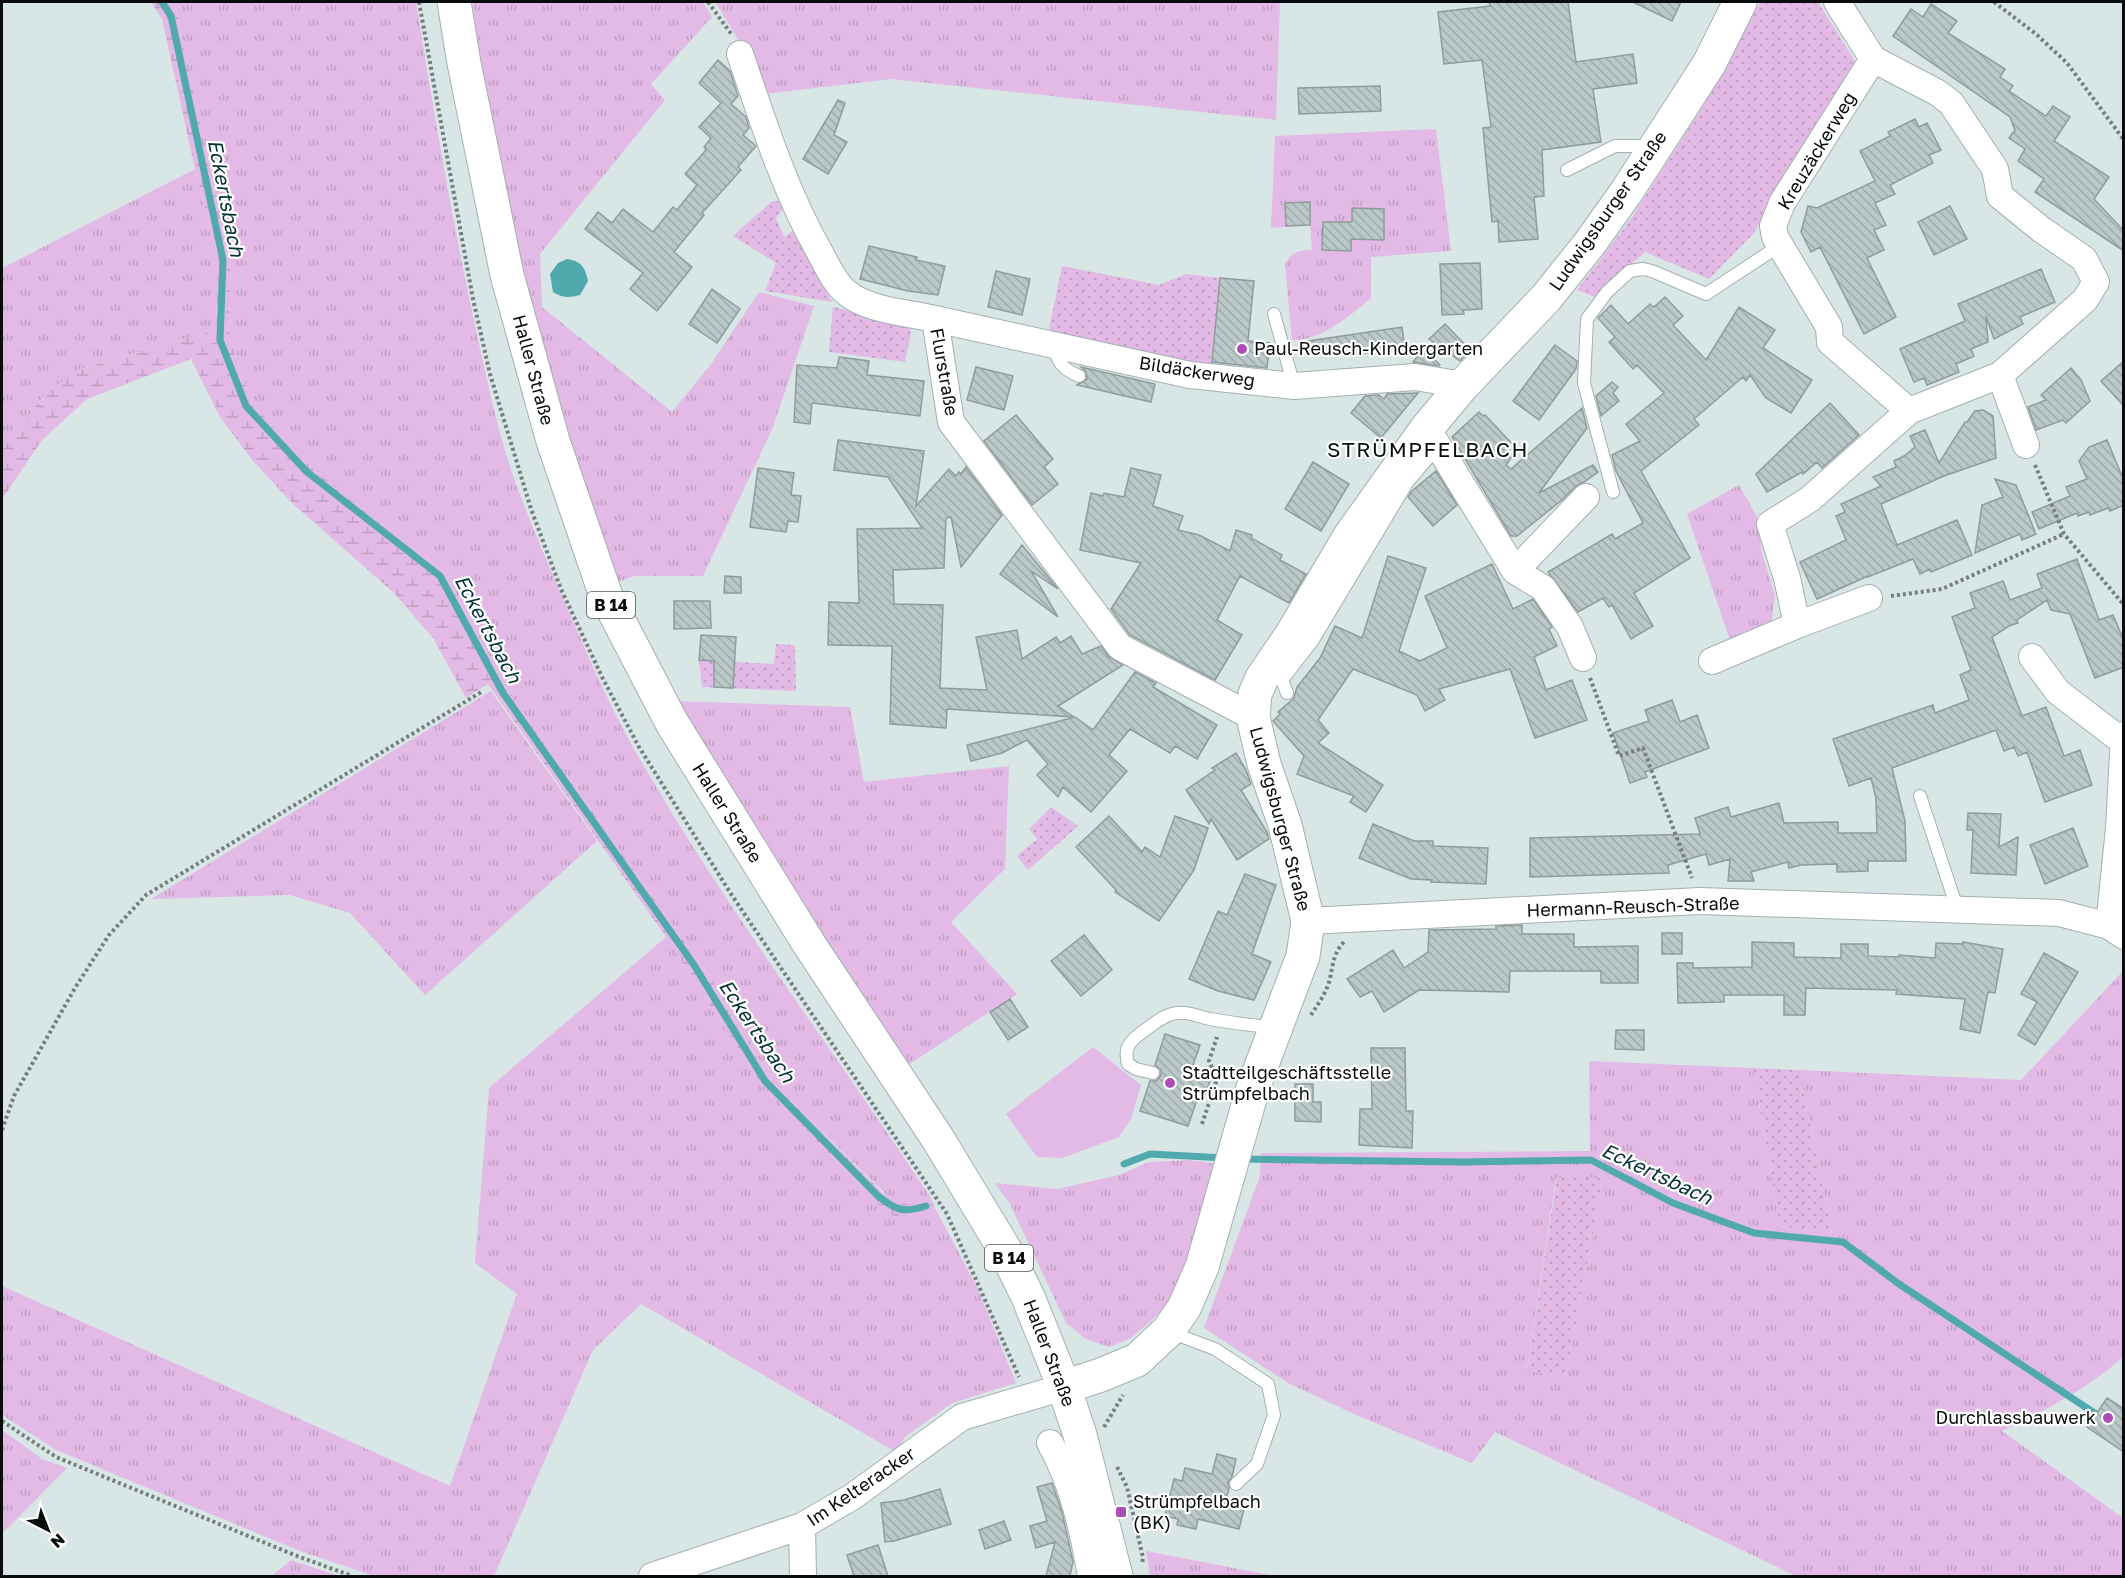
<svg xmlns="http://www.w3.org/2000/svg" width="2125" height="1578" font-family="'Golos Text',sans-serif">
<defs>
<pattern id="grass-tufts" width="24" height="20" patternUnits="userSpaceOnUse" patternTransform="scale(1.5)"><rect width="24" height="20" fill="#e2bae5"/><path d="M3 7l-1-3M5 7V3M7 7l1-3M15 17l-1-3M17 17v-4M19 17l1-3" fill="none" stroke="#c09fc3"/></pattern>
<pattern id="wetland-marsh" width="20" height="14" patternUnits="userSpaceOnUse" patternTransform="scale(1.5)"><rect width="20" height="14" fill="#e2bae5"/><path d="M1 5h8M5 5V1M11 12h8M15 12V8" fill="none" stroke="#c09fc3"/></pattern>
<pattern id="park-dots" width="8" height="8" patternUnits="userSpaceOnUse" patternTransform="scale(1.5)"><rect width="8" height="8" fill="#e2bae5"/><path d="M2 2h.1M6 6h.1" fill="none" stroke="#c09fc3" stroke-width="1.8" stroke-linecap="round"/></pattern>
<pattern id="building-back-hatch" width="6" height="6" patternUnits="userSpaceOnUse" patternTransform="scale(1.5)"><rect width="6" height="6" fill="#bbc8c8"/><path d="M-1 5l2 2M0 0l6 6M5-1l2 2" fill="none" stroke="#9fabab"/></pattern>
</defs>
<rect width="100%" height="100%" fill="#d9e6e6"/>
<!-- grass -->
<path fill="url(#grass-tufts)" fill-rule="evenodd" d="M171,2H416C432,102 449,202 470,302C481,352 491,402 505,451C519,497 539,542 558,587C582,642 605,697 634,749C723,905 832,1048 931,1198L909,1206L895,1203L771,1081L705,971L504,686L443,571L346,497L295,452L252,403L229,337L231,260L176,9Z
M472,2H703L712,17L651,84L665,100L540,254L542,307L672,412L711,364L759,292L814,306L773,427L703,576H634L615,583L529,327L482,70Z
M715,2H1280L1276,120L891,79L765,94L741,44Z
M1436,129L1451,251L1371,257V298C1353,314 1317,343 1292,340L1285,265C1291,251 1298,251 1312,250L1310,225L1271,228L1275,136Z
M195,169L218,257L216,330L80,369L46,393L2,450V268Z
M1739,485L1760,522L1761,549L1775,596L1771,627L1732,646L1687,514Z
M491,691L597,841L425,995L350,913L290,895L151,899Z
M672,701L850,707L864,782L1009,766L1005,869L951,922L1017,994L908,1065L719,781Z
M666,937L761,1084L885,1211L899,1219L935,1208L976,1285L1016,1383L952,1403L905,1437L896,1452L641,1304L593,1350L494,1576H374L300,1551L56,1450L2,1415V1286L450,1486L517,1294L475,1263L489,1088Z
M2123,971V1357C2086,1390 2047,1409 2002,1431L2123,1518V1576H1796L1495,1432L1472,1463L1356,1415L1288,1383L1204,1328L1260,1176L1261,1153L1590,1151L1589,1061L1753,1068L1780,1226L1832,1233L1800,1070L2021,1080ZM1556,1178H1603L1566,1377L1527,1370Z
M1189,1160L1221,1164L1187,1265L1171,1300L1152,1320L1131,1338L1109,1347L1086,1339L1066,1323L1010,1204L995,1183L1057,1189L1119,1175L1149,1162Z
M2,1430L42,1459L67,1468L2,1534Z
M1146,1551L1274,1576H1150Z
M291,1560L339,1576H272Z"/>
<!-- wetland -->
<path fill="url(#wetland-marsh)" d="M151,2H171L176,9L231,260L229,337L252,403L295,452L346,497L443,571L504,686L705,971L771,1081L884,1194L909,1206L931,1198L935,1208L899,1219L885,1211L761,1084L666,937L488,684L466,698L433,638L394,593L292,503L253,461L220,417L191,359L87,399L42,440L2,499V450L46,393L77,370L216,330L218,257L195,169L162,19Z"/>
<!-- park -->
<path fill="url(#park-dots)" d="M1760,2H1818L1858,66L1753,234L1709,279L1645,252L1595,297L1577,290L1630,220L1705,103Z
M772,201H784L787,204L776,218L784,237L794,230L832,302L765,291L776,263L733,236Z
M1062,266L1159,285L1186,274L1220,278L1212,365L1186,367L1047,339Z
M833,307L892,319L909,325L911,333L905,362L829,352Z
M776,644L795,645L796,691L702,687L699,660L774,664Z
M1051,807L1078,826L1028,870L1017,856L1037,839L1029,829Z
M1753,1068L1800,1070L1832,1233L1780,1226Z
M1557,1177L1603,1178L1566,1377L1527,1371Z"/>
<!-- pitch -->
<path fill="#e2bae5" d="M1093,1047L1141,1085L1131,1119L1119,1137L1062,1158L1037,1157L1006,1114Z"/>
<!-- water -->
<path fill="#4fa9ad" d="M567,259C581,261 585,267 588,281L580,295C569,298 562,298 553,292L550,274L558,263Z"/>
<g fill="none" stroke-linecap="round" stroke-linejoin="round">
<!-- stream -->
<path stroke="#4fa9ad" stroke-width="7" d="M162,2L171,16L223,260L220,340L246,406L307,472L440,576L503,693L694,965L765,1081L878,1196C897,1211 903,1213 926,1206
M1242,1159L1461,1162L1591,1160L1673,1203L1754,1233L1843,1242L1899,1284L2102,1418
M1124,1164L1150,1154L1225,1158"/>
</g>
<!-- building -->
<path fill="url(#building-back-hatch)" stroke="#8f9c9c" stroke-width="1.5" d="M1489,2H1568L1576,62L1633,54L1637,83L1593,89L1601,142L1542,150L1544,196L1534,197L1538,239L1499,242L1498,221L1492,222L1483,128L1491,127L1482,60L1444,64L1438,12L1490,6Z
M1633,2H1681L1672,21Z
M1931,4L1957,21L1948,33L2005,69L2000,77L2013,86L2009,91L2046,116L2053,106L2070,117L2054,141L2109,177L2094,199L2124,231V251L2035,192L2044,179L2018,161L2025,149L2009,138L2015,130L2010,117L1893,36L1911,9L1923,17Z
M718,60L730,71L738,96L731,104L746,117L749,128L743,135L756,146L738,167L741,170L702,213L704,215L674,252L692,267L657,311L630,289L643,273L585,229L598,212L612,223L623,209L653,232L673,207L677,210L697,185L685,174L706,150L704,147L711,138L699,127L721,103L699,83Z
M1380,86L1381,111L1299,114L1298,88Z
M838,100L845,103L834,135L847,142L828,174L803,159Z
M1915,119L1919,127L1927,123L1941,150L1929,155L1933,163L1890,185L1895,194L1875,203L1886,225L1874,230L1884,250L1867,258L1896,317L1864,334L1820,247L1811,252L1801,232L1808,206L1817,208L1875,181L1860,151L1890,136L1888,132Z
M1310,202V225L1286,226L1285,203Z
M1950,206L1967,239L1934,255L1918,222Z
M1352,208L1384,209V240L1351,239V251L1322,250L1323,222H1352Z
M869,246L917,257L916,260L945,266L938,295L908,291L860,279Z
M1480,263L1482,309L1463,310L1464,314L1442,315L1440,264Z
M2041,269L2055,302L2020,317L2023,324L1994,339L1986,316L1988,342L1971,349L1974,356L1956,364L1959,372L1927,385L1924,378L1914,382L1900,349L1965,321L1958,304Z
M996,271L1030,279L1022,315L988,307Z
M1220,278L1254,281L1248,341L1270,343L1267,368L1212,362Z
M712,289L740,309L717,343L689,324Z
M1665,297L1683,316L1673,325L1706,360L1739,307L1775,330L1763,348L1812,380L1791,413L1766,398L1750,375L1746,381L1743,377L1694,419L1699,425L1641,471L1690,558L1634,593L1653,626L1631,639L1612,605L1609,607L1603,598L1578,612L1548,572L1612,534L1615,539L1643,523L1616,471L1612,455L1640,441L1626,424L1664,393L1637,365L1633,369L1609,342L1615,337L1598,318L1611,305L1628,324L1650,304L1653,307L1655,306Z
M1445,324L1470,350L1460,361L1429,339Z
M1402,327L1405,348L1360,354L1302,348V342Z
M1555,345L1577,361L1576,369L1539,420L1513,401Z
M1424,349L1440,365L1439,366L1413,362Z
M839,357L869,361L867,375L924,381L920,416L812,403L810,424L794,422L797,365L837,368Z
M2124,361V406L2101,381Z
M976,367L1013,376L1004,410L967,400Z
M1081,367L1155,384L1151,402L1077,385L1087,379L1086,372Z
M2071,368L2081,380L2090,401L2066,423L2063,420L2036,430L2028,407L2046,400L2041,395Z
M1612,382L1618,387L1613,393L1619,401L1601,416L1596,396Z
M1418,393L1381,438L1351,413L1365,396L1379,395L1384,399L1387,394Z
M1830,403L1859,435L1822,468L1817,462L1803,474L1802,472L1767,492L1756,474Z
M1582,408L1587,428L1539,493L1593,465L1598,472L1584,482L1575,487L1562,500L1517,536H1511L1452,437L1479,412L1483,416L1485,415L1517,449L1506,465L1511,469Z
M1983,410L1993,416L1996,458L1944,476L1881,504L1897,545L1957,520L1972,555L1931,572L1930,569L1920,574L1913,559L1868,577V576L1817,599L1800,562L1846,540L1836,516L1845,512L1841,504L1881,486L1873,477L1896,467L1894,461L1904,456L1915,447L1910,436L1925,430L1939,463L1965,422H1967L1975,411Z
M1016,415L1053,459L1044,467L1058,484L1032,505L984,441Z
M838,440L924,451L916,506L949,469L956,476L959,472L961,474L966,467L1002,515L961,567L951,517L946,518L944,568L893,570L894,604L943,605L940,688L987,690L976,637L1017,630L1022,659L1056,637L1060,643L1071,636L1082,654L1101,646L1108,656L1123,665L1058,706L1074,717L947,709L946,728L890,724L892,646L828,645L829,602L859,603L857,529L922,528L888,477L834,470Z
M2107,440L2124,481V505L2110,511L2108,508L2090,515L2089,512L2078,516L2077,513L2039,529L2032,512L2070,496L2066,487L2087,479L2079,461L2089,447Z
M1313,462L1349,484L1321,531L1285,509Z
M758,468L794,473L791,495L801,496L798,522L788,521L786,532L750,527Z
M1131,468L1161,475L1153,506L1183,516L1178,530L1199,535L1230,551L1236,530L1252,535L1251,538L1282,555L1280,560L1306,574L1289,603L1240,576L1217,620L1242,635L1215,680L1130,635L1111,609L1141,563L1080,550L1091,493L1103,496L1104,493L1124,497Z
M1436,471L1457,505L1433,526L1408,497L1412,491Z
M1995,479L2016,485L2036,534L2022,540L2020,534L1975,553L1982,505L2003,497Z
M1022,545L1058,589L1031,571L1058,617L1000,574Z
M1388,556L1426,568L1399,651L1420,661L1447,648L1425,596L1492,564L1513,609L1533,599L1552,627L1549,629L1557,646L1534,657L1546,690L1572,680L1587,720L1535,738L1510,669L1439,689L1445,700L1425,711L1417,695L1353,669L1318,720L1329,733L1318,743L1383,785L1366,812L1350,802L1354,796L1297,774L1304,756L1273,721L1280,714L1278,712L1294,698L1297,687L1320,658L1335,626L1362,638Z
M2077,559L2099,620L2113,615L2124,641V667L2095,678L2070,614L2051,610L2047,600L2017,620L2018,623L2009,626L1992,637L2022,716L2046,707L2064,756L2080,750L2092,785L2045,802L2027,752L2018,756L2014,747L2004,751L1996,730L1892,768L1905,821L1906,861H1868V871L1837,872V864L1801,865L1789,868L1788,862L1751,872L1754,881H1728L1730,859L1709,865L1706,854L1668,865L1669,873L1530,877V838L1700,834L1695,818L1728,807L1731,817L1779,803L1784,823L1838,822V833H1877L1876,798L1871,778L1849,786L1833,739L1933,705L1935,713L1969,700L1960,675L1971,670L1952,617L1975,608L1970,593L2003,581L2010,600L2042,588L2037,574Z
M725,576L741,577V593H724Z
M674,601H710L711,628L674,629Z
M701,635L736,637L733,688L714,687V661L699,660Z
M1135,672L1156,683L1153,687L1217,725L1197,759L1175,746L1170,753L1130,729L1109,755L1127,771L1091,812L1063,787L1058,797L1037,775L1048,764L1027,740L1002,753L971,761L967,745L1075,717L1093,730Z
M1672,700L1680,722L1697,715L1709,748L1645,772L1647,777L1630,783L1613,733L1649,721L1645,710Z
M1236,753L1246,770L1251,784L1241,790L1267,832L1269,839L1237,860L1211,819L1209,824L1186,790L1215,770L1212,768Z
M1968,813L2001,814L1999,847L2018,837L2016,875L1971,873L1973,830H1967Z
M1109,816L1142,852L1145,847L1160,857L1175,816L1208,828L1194,870L1159,921L1115,892L1116,890L1076,847Z
M1373,824L1414,841H1433V846L1488,848L1486,884L1431,882L1432,880L1411,879L1359,858Z
M2073,828L2088,866L2045,884L2030,845Z
M1245,874L1276,885L1252,954L1271,962L1254,1000L1218,991L1189,979L1218,911L1227,915Z
M1522,925V934H1574V947L1638,946V983H1601V971H1510L1509,992L1419,990L1384,1012L1372,991L1360,997L1347,979L1393,950L1404,968L1428,952L1429,930L1496,929V926Z
M1662,933H1682V954H1662Z
M1084,935L1112,970L1081,996L1051,961Z
M1752,942L1794,943V957L1841,958V944H1868V956L1899,957V955L1935,958L1936,943L1963,944V942L2003,949L1995,993L1988,992L1980,1033L1960,1029L1965,999L1896,994L1897,990L1806,988L1805,1015H1784V995H1724V1002L1678,1003L1677,963H1693V968L1752,967Z
M2044,953L2078,972L2035,1045L2018,1035L2037,1002L2021,994Z
M1010,999L1028,1027L1008,1040L990,1012Z
M1616,1030H1644V1050L1615,1049Z
M1165,1034L1200,1045L1191,1071L1211,1078L1204,1099L1198,1097L1188,1126L1140,1111L1150,1081H1156L1161,1075V1070L1155,1065Z
M1371,1048H1405L1406,1111H1413L1412,1148L1359,1145L1360,1109H1372Z
M1295,1084H1313V1102H1321V1122L1295,1121Z
M2107,1398L2124,1409V1452L2087,1427Z
M1217,1454L1236,1459L1232,1477L1228,1482L1229,1488L1226,1500L1245,1505L1239,1529L1198,1519L1196,1529L1177,1525L1178,1519L1165,1516L1174,1479L1182,1481L1185,1468L1212,1474Z
M1052,1483L1062,1512L1073,1562L1070,1576H1046L1055,1542L1036,1548L1030,1526L1047,1521L1037,1487Z
M940,1489L951,1524L894,1541L885,1542L881,1503L904,1500Z
M1004,1521L1011,1540L985,1549L979,1530Z
M878,1545L888,1576H854L847,1555Z"/>
<g fill="none" stroke-linecap="round" stroke-linejoin="round">
<!-- lane casing -->
<g stroke="#a3b0b0" stroke-width="14">
<path id="lane" d="M1567,170L1615,146H1652
M1274,314L1294,386
M1054,345C1057,363 1063,369 1079,376
M1613,492L1584,383L1587,319L1607,292L1630,271L1643,269L1652,271L1706,294L1779,246
M1287,693L1282,680L1313,640L1407,483L1438,446
M1920,796L1958,911
M1153,1073L1136,1069L1128,1064C1124,1049 1128,1043 1141,1033C1151,1026 1164,1014 1177,1013C1188,1011 1200,1017 1210,1019C1231,1023 1253,1025 1275,1028
M1170,1332L1215,1349L1268,1384L1274,1415L1257,1464L1236,1484"/>
</g>
<!-- street casing -->
<g stroke="#a3b0b0" stroke-width="28">
<path id="street" d="M1837,2L1873,59L1938,93L1951,103L1995,169L2000,196L2042,230L2084,259L2096,282L2085,300L2000,375L2026,445
M740,54C763,121 784,189 819,251C827,265 834,283 847,293C867,310 909,313 935,319L951,422L1120,647L1253,717
M1873,59L1782,203L1773,226L1775,237L1829,327L1830,342L1909,411L2000,375
M935,319L1190,375L1294,386L1415,377L1463,385
M1427,428L1515,571L1543,588L1570,627L1583,658
M1515,571L1586,497
M1869,598L1797,625L1787,578L1770,524L1810,499L1909,411
M2032,657L2058,692L2122,741
M1712,661L1797,625
M1308,921L1700,901L2059,913L2109,926L2124,936
M2109,926L2119,828L2124,735
M1050,1443C1073,1483 1083,1531 1091,1576
M802,1526L803,1576
M652,1576L802,1526L852,1497L962,1417L1064,1387"/>
</g>
<!-- secondary casing -->
<g stroke="#a3b0b0" stroke-width="35">
<path id="secondary" d="M1064,1387L1101,1375L1137,1360L1168,1331L1184,1308L1202,1267L1253,1088L1303,956L1308,921L1285,825L1264,764L1253,717L1255,694L1262,678L1292,634L1350,536L1427,428L1463,385L1546,298L1590,243L1627,191L1709,64L1740,2"/>
</g>
<!-- primary casing -->
<g stroke="#a3b0b0" stroke-width="35">
<path id="primary" d="M454,2L464,63L507,275L553,441L606,596L672,723L809,944L938,1139L1005,1250L1028,1297L1064,1387L1080,1435L1116,1576"/>
</g>
<!-- path -->
<path stroke="#757e7e" stroke-width="4" stroke-dasharray="3 3" stroke-linecap="butt" d="M419,2L473,299L490,374L531,509L561,589L602,677L639,747L731,894L947,1214L1019,1377
M708,2L732,35
M1994,2L2036,34L2067,63L2124,140
M2035,465L2064,534L2124,605
M1891,596L1942,589L2064,534
M1590,678L1619,756L1643,748L1692,878
M1311,1015C1316,1007 1322,999 1326,990C1334,973 1330,956 1344,942
M1202,1124L1217,1079L1209,1061L1217,1037
M2,1130L14,1096L75,988L109,935L146,895L483,691
M2,1421L56,1457L297,1556L352,1576
M1104,1427L1123,1395
M1117,1467L1127,1487L1143,1558L1142,1564"/>
<!-- lane -->
<use href="#lane" stroke="#fff" stroke-width="12"/>
<!-- street -->
<use href="#street" stroke="#fff" stroke-width="26"/>
<!-- secondary -->
<use href="#secondary" stroke="#fff" stroke-width="33"/>
<!-- primary -->
<use href="#primary" stroke="#fff" stroke-width="33"/>
</g>
<!-- markers -->
<g fill="#ad4eb6" stroke="#fff" stroke-width="2">
<circle cx="1242" cy="349" r="6"/>
<circle cx="1170" cy="1083" r="6"/>
<circle cx="2108" cy="1418" r="6"/>
<rect x="1115" y="1506" width="12" height="12" rx="3"/>
</g>
<g text-anchor="middle" stroke-width="4.5" stroke-linejoin="round" paint-order="stroke">
<!-- shield labels -->
<g fill="#fff" stroke="#525555" stroke-width="1.5">
<rect x="587" y="592" width="48" height="26" rx="4.5"/>
<rect x="985" y="1245" width="48" height="26" rx="4.5"/>
</g>
<g font-size="16" font-weight="bold" fill="#080c0c">
<text x="611" y="611">B 14</text>
<text x="1009" y="1264">B 14</text>
</g>
<!-- street labels -->
<g font-size="18" fill="#080c0c" stroke="#fff">
<text transform="translate(1817 151) rotate(-59)" y="6">Kreuzäckerweg</text>
<text transform="translate(1608 211) rotate(-55)" y="6">Ludwigsburger Straße</text>
<text transform="translate(533 370) rotate(75)" y="6">Haller Straße</text>
<text transform="translate(944 372) rotate(80)" y="6">Flurstraße</text>
<text transform="translate(1197 372) rotate(9)" y="6">Bildäckerweg</text>
<text transform="translate(727 813) rotate(58)" y="6">Haller Straße</text>
<text transform="translate(1280 819) rotate(75)" y="6">Ludwigsburger Straße</text>
<text transform="translate(1633 907) rotate(-2)" y="6">Hermann-Reusch-Straße</text>
<text transform="translate(1049 1353) rotate(69)" y="6">Haller Straße</text>
<text transform="translate(861 1487) rotate(-34)" y="6">Im Kelteracker</text>
</g>
<!-- poi labels -->
<g font-size="18" fill="#080c0c" stroke="#fff" text-anchor="start">
<text x="1254" y="355">Paul-Reusch-Kindergarten</text>
<text x="1182" y="1079">Stadtteilgeschäftsstelle<tspan x="1182" dy="21">Strümpfelbach</tspan></text>
<text x="2096" y="1424" text-anchor="end">Durchlassbauwerk</text>
<text x="1133" y="1508">Strümpfelbach<tspan x="1133" dy="21">(BK)</tspan></text>
</g>
<!-- water labels -->
<g font-size="20" font-style="italic" fill="#053234" stroke="#fff">
<text transform="translate(226 198) rotate(79)" y="7">Eckertsbach</text>
<text transform="translate(488 629) rotate(62)" y="7">Eckertsbach</text>
<text transform="translate(757 1031) rotate(56)" y="7">Eckertsbach</text>
<text transform="translate(1657 1174) rotate(25)" y="7">Eckertsbach</text>
</g>
<!-- quarter labels -->
<g font-size="21" letter-spacing="1.5" fill="#080c0c" stroke="#fff">
<text x="1428" y="457">STRÜMPFELBACH</text>
</g>
</g>
<!-- border -->
<rect width="2125" height="1578" fill="none" stroke="#080c0c" stroke-width="6"/>
<!-- north arrow -->
<g transform="translate(48 1530) rotate(138)" stroke="#ffffff" stroke-width="4.5" paint-order="stroke">
<path d="M0-4.5L10 22L0 15L-10 22Z" fill="#080c0c"/>
<text y="-9" font-size="16" font-weight="bold" text-anchor="middle" fill="#080c0c">N</text>
</g>
</svg>
